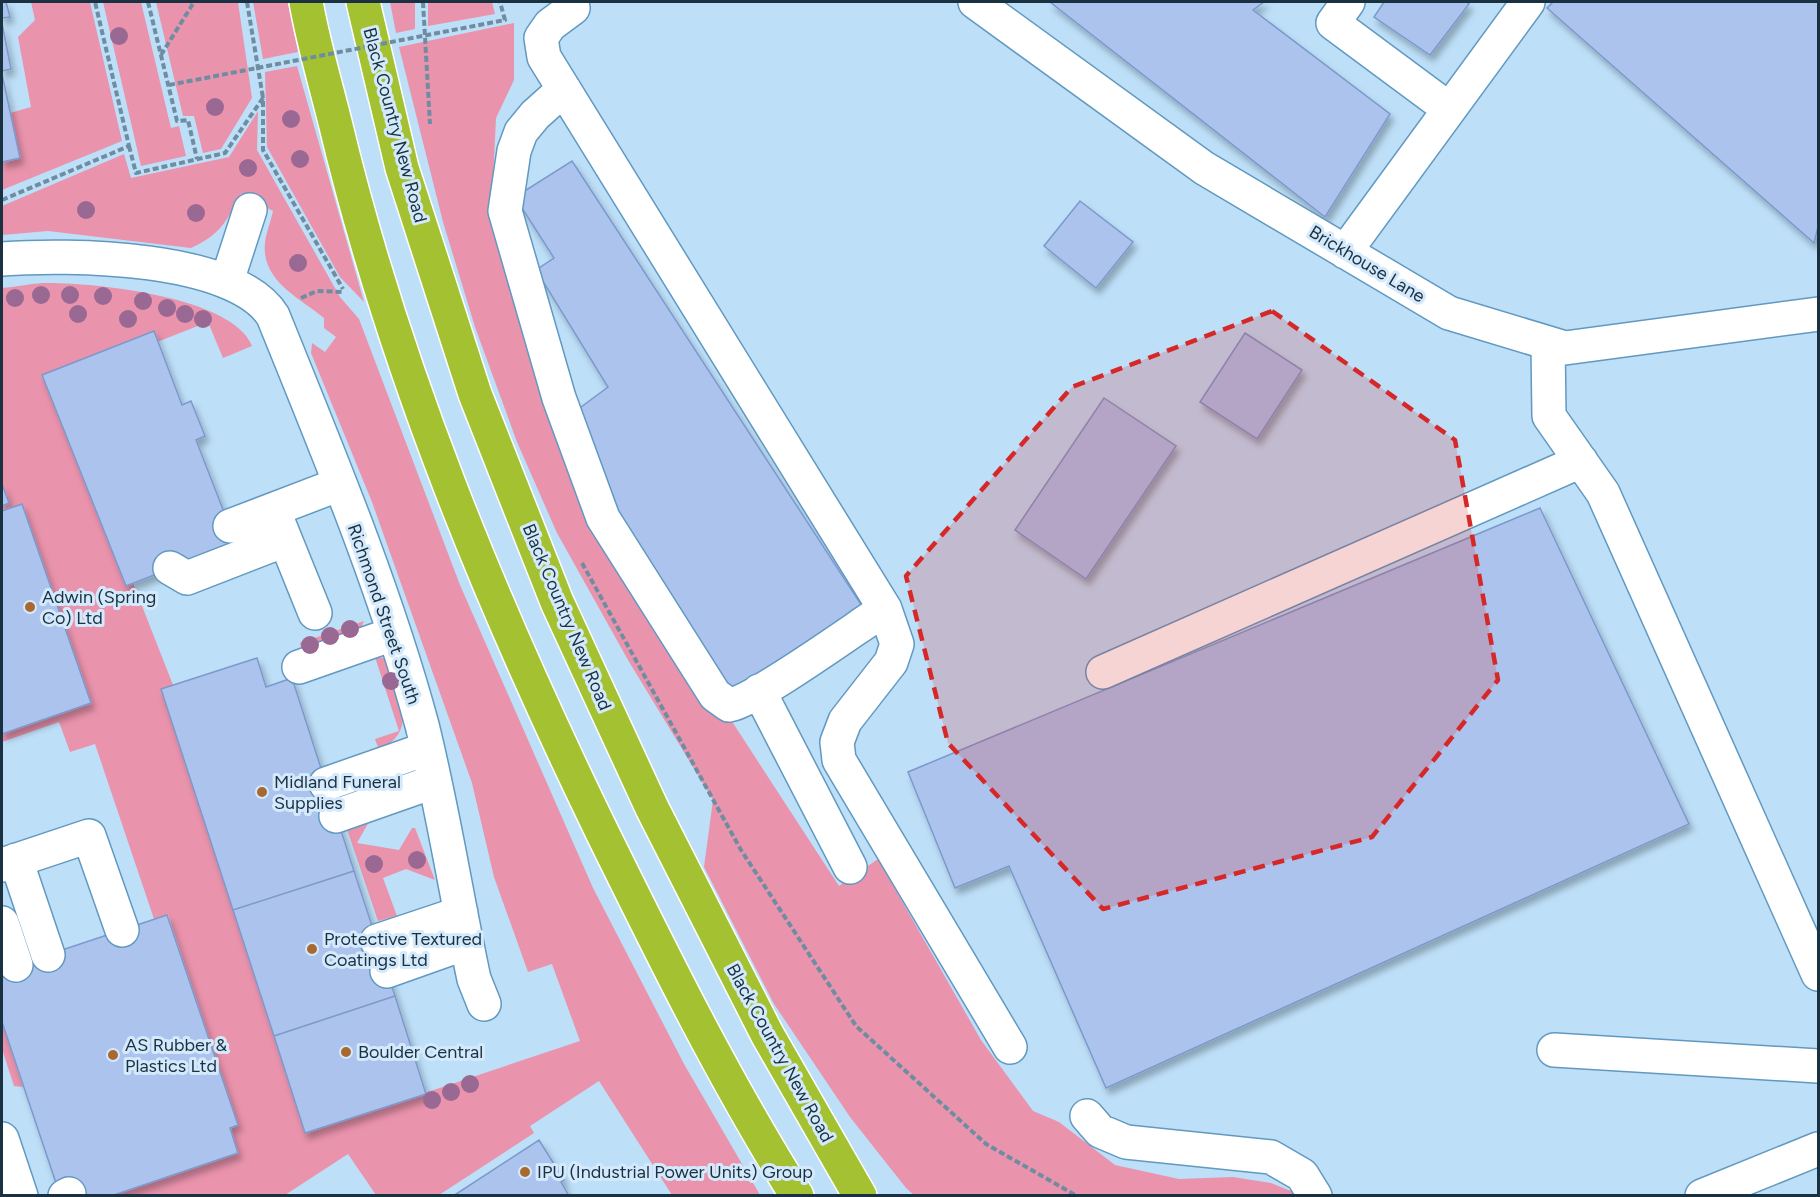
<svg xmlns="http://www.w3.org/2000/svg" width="1820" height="1197" font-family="Figtree,sans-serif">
<defs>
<filter id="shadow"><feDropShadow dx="3.5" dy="6" stdDeviation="3" flood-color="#0004"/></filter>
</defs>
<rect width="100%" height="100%" fill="#bddff8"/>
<!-- green -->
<path fill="#ea93ad" d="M31,2H90L122,141L2,190V162L19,158L10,113L31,107L18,37L35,20Z
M103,2H141L171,128L179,126L186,156L141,166Z
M156,2H238L252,98L221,149L203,153L194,116H183Z
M253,2H288L298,52L263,59Z
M390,2H415V29L396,33Z
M428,2H492L495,14L428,26Z
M514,23V80L496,118L491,222L584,504L731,720L839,886L878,859L981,1040L1033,1111L1059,1122L1115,1165L1179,1179L1233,1177L1271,1183L1301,1195L915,1196L906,1188L850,1117L774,1004L704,867L713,800L628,660L557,533L517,442L475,327L443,222L399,47Z
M297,66L364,302L340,277L267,147L265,72Z
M258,111L257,150L340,297L359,319L460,585L593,888L684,1064L760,1195H672L599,1081L530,1126L534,1133L439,1195H376L348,1154L285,1195H111L238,1125L168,915L154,919L95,744L70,752L59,722L2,742V734L91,702L22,504L2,511V506L8,503L2,484V288C15,287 29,284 43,283C91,282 233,296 252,346L223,358L208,322L157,342L153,331L43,375L126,586L133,583L173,685L162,689L305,1133L580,1041L552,964L528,972L494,877L472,783L372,502L311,353L312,343L325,352L336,337L324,328V318C300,298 261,281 265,243C266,233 271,221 273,211L241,194C226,222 220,235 191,248L48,231L2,235V206L124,154L131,178L229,157Z
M364,621L361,628L302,652L300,643Z
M375,657L385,658C396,693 422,729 379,750L375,739L399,731Z
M370,820L357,843L399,850L412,828H415L435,880L406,869L383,878L397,916L378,921L345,823Z
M2,1022L23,1087L14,1086L2,1049Z"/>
<!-- building -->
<path fill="#acc4ed" stroke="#7b99cc" stroke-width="1.5" filter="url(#shadow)" d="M2,2H6L10,17L2,18Z
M1050,2H1264L1253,10L1390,114L1325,217Z
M1384,2H1466L1469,4L1430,55L1374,17Z
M1553,2H1818V227L1814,243L1547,8Z
M2,23L11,69L2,71Z
M2,74L20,158L2,162Z
M572,161L864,609L730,695L607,509L573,413L608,387L536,270L554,258L515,197Z
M1080,201L1133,242L1096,288L1044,246Z
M154,331L182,405L191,401L205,436L196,440L236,543L126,586L42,375Z
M1245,333L1302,370L1257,439L1200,402Z
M1104,398L1176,446L1086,579L1015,530Z
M2,484L9,503L2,506Z
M22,504L91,703L2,734V511Z
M1540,508L1689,824L1106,1088L1009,866L955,888L908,772Z
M257,658L266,687L292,678L354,871L233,910L161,689Z
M354,871L395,996L274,1036L233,910Z
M167,915L238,1125L230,1128L238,1153L111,1196H69L57,1186L2,1022V970Z
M395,996L426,1094L305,1133L274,1036Z
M539,1140L564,1180L561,1182L569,1196H453Z"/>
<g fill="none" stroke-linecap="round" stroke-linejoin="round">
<!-- minor casing -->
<g stroke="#6199c1" stroke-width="36">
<path id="minor" d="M975,2L1204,168L1449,313L1565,348L1818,314
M1348,2L1333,23L1449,109
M573,8L550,25L541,38L544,57L885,609L897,644L891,662L845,721L837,742L839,760L1010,1047
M564,89L535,115L521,132L514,151L505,211L559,398L603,518L715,695L729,705C754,702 857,627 885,609
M1345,252L1528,2
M2,259C67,254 235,255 273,316C327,450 384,585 422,725C443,809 456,895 474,979L484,1004
M227,281L250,210
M1548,343L1549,416L1603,493L1818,974
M277,519L315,613
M230,526L340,484
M170,568L187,578L285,540
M299,667L393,634
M1103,672L1581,461
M759,691L850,867
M326,784L426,749
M336,816L433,782
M16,860L48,955
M2,865L89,836L122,930
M2,923L16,965
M377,941L461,913
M387,971L466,943
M1554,1050L1818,1066
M1087,1116L1100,1131L1126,1142L1271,1157L1302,1175L1315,1196
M2,1139L21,1196
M65,1196L69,1194
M1702,1196L1818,1149"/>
</g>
<!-- highway casing -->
<g stroke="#fff" stroke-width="36">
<path id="highway" d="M306,2C313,42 325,82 335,122C394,369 492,606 603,834C663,956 724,1080 797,1196
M363,2L402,168L475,394L557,602L652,808L767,1034L860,1196"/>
</g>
<!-- path -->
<path stroke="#6f8da1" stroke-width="4" stroke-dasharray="6 3" stroke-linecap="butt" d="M148,2L177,121L188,120L197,159
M247,2L263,98
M423,2L430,124
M161,55L194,2
M129,146L136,173L225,153L263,98V150L343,289
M2,200L129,146L95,2
M301,298L317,291L344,292
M582,563L741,850L856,1026L986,1144L1077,1196"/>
<!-- minor -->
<use href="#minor" stroke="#fff" stroke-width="33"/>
<!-- highway -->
<use href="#highway" stroke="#a4c131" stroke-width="33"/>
<!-- path-bridge -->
<path stroke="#6f8da1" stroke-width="4" stroke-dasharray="6 3" stroke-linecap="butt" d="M169,85L505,20L500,2"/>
</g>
<!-- trees -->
<g fill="#9a6993">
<circle cx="119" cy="36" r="9"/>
<circle cx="215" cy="107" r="9"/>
<circle cx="291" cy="119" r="9"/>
<circle cx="300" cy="159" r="9"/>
<circle cx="248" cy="168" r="9"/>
<circle cx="86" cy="210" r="9"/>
<circle cx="196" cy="213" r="9"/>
<circle cx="298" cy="263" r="9"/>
<circle cx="41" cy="295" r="9"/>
<circle cx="70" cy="295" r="9"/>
<circle cx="103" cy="296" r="9"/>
<circle cx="15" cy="298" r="9"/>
<circle cx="143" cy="301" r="9"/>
<circle cx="167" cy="308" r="9"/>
<circle cx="78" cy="314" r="9"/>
<circle cx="185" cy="314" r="9"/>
<circle cx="128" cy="319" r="9"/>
<circle cx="203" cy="319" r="9"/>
<circle cx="350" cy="629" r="9"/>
<circle cx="330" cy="636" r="9"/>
<circle cx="310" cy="645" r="9"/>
<circle cx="391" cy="681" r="9"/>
<circle cx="417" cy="860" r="9"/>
<circle cx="374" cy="864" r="9"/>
<circle cx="470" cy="1084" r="9"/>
<circle cx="451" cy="1092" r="9"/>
<circle cx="432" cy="1100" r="9"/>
</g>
<!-- marked area -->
<path fill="#d62828" fill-opacity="0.2" stroke="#d62828" stroke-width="4.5" stroke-dasharray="12 8" stroke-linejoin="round" d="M1272,311L1455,440L1498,680L1372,837L1103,909L948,743L906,576L1072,387Z"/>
<!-- markers -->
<g fill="#a7692f" stroke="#d4eafc" stroke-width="2">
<circle cx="30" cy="607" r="6"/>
<circle cx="262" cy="792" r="6"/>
<circle cx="312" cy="949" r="6"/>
<circle cx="346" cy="1052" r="6"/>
<circle cx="113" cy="1055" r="6"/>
<circle cx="525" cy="1172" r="6"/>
</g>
<g text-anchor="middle" stroke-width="6" stroke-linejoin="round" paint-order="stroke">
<!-- street labels -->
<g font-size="18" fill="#193141" stroke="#d4eafc">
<text transform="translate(395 125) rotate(75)" y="6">Black Country New Road</text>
<text transform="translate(1367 264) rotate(31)" y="6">Brickhouse Lane</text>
<text transform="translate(384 614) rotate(71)" y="6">Richmond Street South</text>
<text transform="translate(567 617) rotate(67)" y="6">Black Country New Road</text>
<text transform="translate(780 1053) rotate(61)" y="6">Black Country New Road</text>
</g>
<!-- poi labels -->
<g font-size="18" fill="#193141" stroke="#d4eafc" text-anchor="start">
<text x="42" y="603">Adwin (Spring<tspan x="42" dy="21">Co) Ltd</tspan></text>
<text x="274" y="788">Midland Funeral<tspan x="274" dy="21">Supplies</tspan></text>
<text x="324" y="945">Protective Textured<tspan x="324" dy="21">Coatings Ltd</tspan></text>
<text x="125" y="1051">AS Rubber &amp;<tspan x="125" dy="21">Plastics Ltd</tspan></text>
<text x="358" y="1058">Boulder Central</text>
<text x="537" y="1178">IPU (Industrial Power Units) Group</text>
</g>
</g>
<!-- border -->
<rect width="1820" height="1197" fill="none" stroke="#193141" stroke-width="6"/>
</svg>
